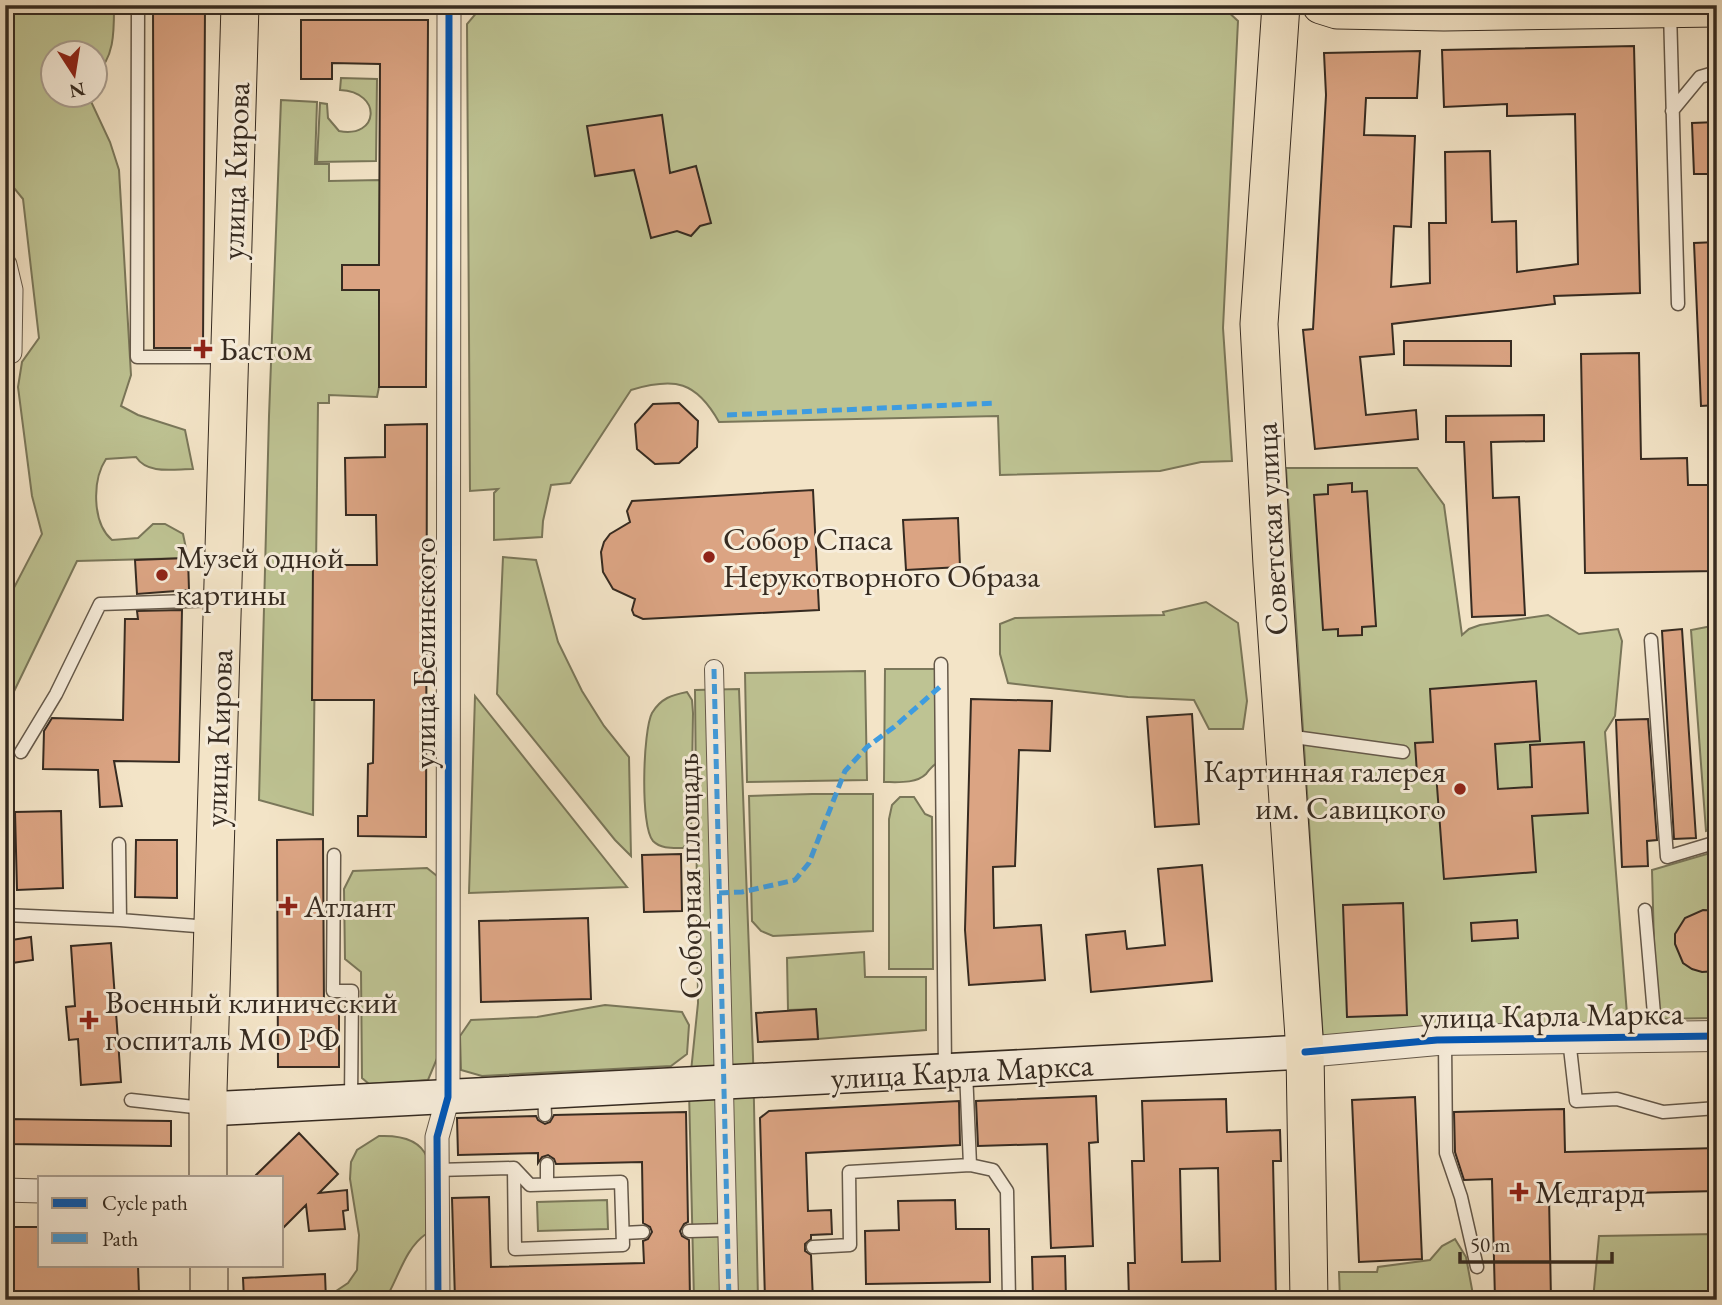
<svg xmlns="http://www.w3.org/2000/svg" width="1722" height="1305" font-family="'EB Garamond',serif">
<rect width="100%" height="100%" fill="#f3e4c7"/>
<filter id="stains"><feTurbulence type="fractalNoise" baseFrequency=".00286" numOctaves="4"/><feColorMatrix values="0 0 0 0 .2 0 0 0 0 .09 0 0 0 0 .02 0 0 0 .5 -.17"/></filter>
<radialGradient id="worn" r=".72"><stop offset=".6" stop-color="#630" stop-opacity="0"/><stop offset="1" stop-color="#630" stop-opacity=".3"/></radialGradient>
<!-- green -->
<path fill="#bec393" stroke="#7a775a" stroke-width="2" d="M18,5H114C114,30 115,58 95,75L94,52H52V94L88,95L110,142L119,170L131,375L121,406L138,415L185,430L193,469C174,469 148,475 136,457L106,459C92,480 92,523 112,540L138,538L153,524H165L183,534L188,558L77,561L5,710V605L42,534L32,496L18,387L22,362L39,338L23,199L5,177V16Z
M483,5H1050L1225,9L1238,21L1223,328L1232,461L1201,462L1160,471L1000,475L998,416L719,422C696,381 675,377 631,390L570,483L551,485L543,521L542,537L494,540V493L498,489L470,491L467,24Z
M341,78L377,79L376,161L317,162L320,103L327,104L328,118L339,131C379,139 383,92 340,90Z
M281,100L317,102L315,164H329V181L380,180L379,387L377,397L329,395V403H318L313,815L259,800L269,416Z
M1286,468H1417L1444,505L1462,635L1469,629L1480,625L1548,615L1579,634L1618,629L1622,641L1615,716L1605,732L1628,1027L1323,1040Z
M503,557L536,560L558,642L582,691L604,726L629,757L631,856L615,840L497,694Z
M1206,602L1238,623L1247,701L1243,729H1209L1194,700L1128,697L1008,683L1000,654V624L1015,618L1164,615L1163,612Z
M1717,625V828L1706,831L1691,630Z
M885,669H939V762C932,765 931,768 926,774C916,784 897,782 884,782Z
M865,671L867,780L747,782L745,673Z
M739,689L753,1056L758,1300H694L689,1091L698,1003L695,690Z
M687,692L692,700L693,713L691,838L683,848C672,848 661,849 653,841C640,827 643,730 652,713C661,698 672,695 687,692Z
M475,696L627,887L469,893Z
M812,794H873V931L773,936L761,931L752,921L749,796Z
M900,797H914L925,814L932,817L933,969H889V819L892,805Z
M1717,851V1018L1656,1019L1652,870Z
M427,868L437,876L438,1056L428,1080L369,1084L362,1078L361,972L345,959L344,889L353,871Z
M864,952L865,977H926V1030L818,1039L816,1009L788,1010L787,958Z
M605,1005L682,1012L689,1025L687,1054L671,1066L482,1076L461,1070L460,1036L471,1020L537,1017Z
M379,1136C448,1133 429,1186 426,1234C405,1248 398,1279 385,1300H334L336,1291L348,1283L357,1270L359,1235L350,1179L351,1162L357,1150Z
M607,1200L608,1229L538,1231L537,1202Z
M1717,1234V1300H1593L1599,1236Z
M1455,1239L1466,1257L1474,1300H1340L1339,1272H1377L1378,1267L1430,1260L1442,1246Z"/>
<!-- building -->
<path fill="#dba483" stroke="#362b21" stroke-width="2" fill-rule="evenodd" d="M153,5H205L203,348H154Z
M301,20H428L426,387H379V290H342V265H379L380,64L332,63V79H301Z
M1634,46L1640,293L1554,296L1555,304L1392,324L1394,354L1360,357L1366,415L1416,410L1418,439L1315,449L1303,330L1313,329L1326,95L1324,53L1420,51L1417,98H1366L1364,135L1415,136L1411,227L1394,226L1391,287L1430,283L1429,223H1446L1445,152L1490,151L1492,222L1516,221L1517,272L1578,264L1575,114L1507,116V104L1444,107L1442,50Z
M662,115L670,173L696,166L711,223L700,226L691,236L677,231L651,238L634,170L595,176L587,126Z
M1717,122V174H1694L1692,123Z
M1717,242V405L1701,406L1694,243Z
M1404,341H1511V366L1404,365Z
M1639,353L1641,459L1687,458L1688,485H1717V571L1585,573L1581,354Z
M679,403L698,421L697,447L679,463L655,464L637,449L635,424L653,404Z
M1544,415V441L1491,442L1493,498L1519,497L1525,615L1472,617L1464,442H1446V416Z
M427,424L426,837L358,836V816H367L368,764L373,763L374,700H312L313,561H332V565H377L376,515H346L345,458L385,457V425Z
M1352,483V492L1367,491L1376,626L1362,627V635L1338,636V629L1323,630L1314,495L1328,494V485Z
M813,490L819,610L643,619L634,615L632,610L635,599L613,589L603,572L601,552L604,542L610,534L630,522L627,511L632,501Z
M958,518L960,567L906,570L903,520Z
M188,558L189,590L137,594L135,560Z
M182,610L179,762L114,761L122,806L100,807L98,770L43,769L44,731L52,718L123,720L125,619H138L137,611Z
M1682,629L1696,838L1674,839L1662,631Z
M1536,681L1540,741L1495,744L1498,789L1532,787L1530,745L1584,742L1588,813L1532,816L1536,872L1444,879L1436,773L1417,774L1415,743L1433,742L1430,689Z
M971,699L1052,701L1050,751L1019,750L1015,866L993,867L994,928L1041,925L1045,980L969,985L965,930Z
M1192,714L1199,824L1155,827L1147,717Z
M1648,719L1657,840L1647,841L1648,866L1622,867L1616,720Z
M61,811L63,888L17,890L15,812Z
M323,839L324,1010H339V1067H278L277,840Z
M136,840H177V898L135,897Z
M681,854L682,911L644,912L642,855Z
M1202,865L1212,981L1091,992L1086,935L1125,931L1127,949L1165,945L1158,869Z
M1403,903L1407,1015L1347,1017L1343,905Z
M1703,910L1717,911V971L1702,972L1692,969L1683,963L1675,944V934L1685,918Z
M588,918L591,999L481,1002L479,921Z
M1517,920L1518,938L1472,941L1471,923Z
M31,937L33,960L5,964V941Z
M111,943L121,1082L81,1085L78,1039L69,1040L66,1007L75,1006L71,946Z
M816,1009L818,1039L758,1042L756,1013Z
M1096,1096L1098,1142L1089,1143L1093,1246L1051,1248L1047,1144L978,1146L976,1101Z
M1415,1097L1422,1259L1359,1262L1352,1100Z
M1226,1099L1227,1132L1280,1130L1281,1161H1273L1276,1300H1129L1128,1263H1135L1132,1161H1144L1142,1101ZM1218,1168L1220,1261L1182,1262L1180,1169Z
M959,1101L960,1145L806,1153L808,1211L831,1210L832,1234L811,1235V1239L805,1244V1251L811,1255L813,1300H765L760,1118L769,1111Z
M1564,1109L1565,1152L1717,1148V1191L1549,1195L1551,1300H1495L1492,1179L1464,1180L1455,1152L1454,1112Z
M686,1112L688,1222L684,1224L680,1231L682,1236L689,1240L690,1300H455L452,1198L489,1197L491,1267L644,1263L643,1241L648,1239L652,1232L650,1227L643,1223L642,1162L556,1164L554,1159L548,1155L542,1157L538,1163V1153L458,1155L457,1118L536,1116L538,1120L545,1124L550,1122L554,1115Z
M5,1119L171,1121V1146L5,1144Z
M299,1133L338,1174L319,1193L347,1190L348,1210L343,1211L345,1229L309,1231L306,1205L282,1229V1177H254Z
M955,1200L956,1229H989L990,1282L866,1284L865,1231L899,1230L898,1201Z
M8,1227H40V1265H138L139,1294L5,1297V1251H9Z
M1065,1256L1066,1300H1033L1032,1257Z
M325,1274L326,1300H244L243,1278Z"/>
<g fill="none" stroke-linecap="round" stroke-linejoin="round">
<!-- service casing -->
<g stroke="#65594a" stroke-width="15">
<path id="service" d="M138,5L137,357H225
M1670,11L1678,304
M1672,111L1700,77L1717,72
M1651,640L1667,857L1717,842
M941,664L945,1070
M1287,736L1403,752
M21,752L56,694L100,604L218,600
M119,844L120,920L209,927
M334,855L333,991H352L351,1101
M1645,910L1656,1037
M5,915L120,920
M1569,1039L1576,1101L1617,1099L1663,1112L1717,1108
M1445,1041L1446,1153L1461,1197L1477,1267
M966,1071L970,1165
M544,1092L545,1115
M131,1100L203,1108
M547,1164V1184
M437,1170L514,1168L530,1185L621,1182L623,1245L515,1249L514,1168
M689,1231L727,1230
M623,1233L643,1232
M813,1247L850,1245L849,1172L970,1165L993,1170L1007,1191L1009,1300"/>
</g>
<!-- pedestrian casing -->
<g stroke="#65594a" stroke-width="20">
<path id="pedestrian" d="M714,669L729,1300"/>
</g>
<!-- minor casing -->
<g stroke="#65594a" stroke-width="25">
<path id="minor" d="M5,265L11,290L10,352L5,354
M5,1190L40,1191
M438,1300L437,1137L448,1097L449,5"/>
</g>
<!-- tertiary casing -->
<g stroke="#65594a" stroke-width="32">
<path id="tertiary" d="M1305,1052L1437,1040L1717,1036"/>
</g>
<!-- secondary casing -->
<g stroke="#362b21" stroke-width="36">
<path id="secondary" d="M207,1109L1305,1052"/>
</g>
<!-- primary casing -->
<g stroke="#362b21" stroke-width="39">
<path id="primary" d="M1281,5L1259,324L1272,565L1305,1052L1309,1300
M1321,5L1337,10L1444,12L1717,8
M208,1177V1092L240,5
M209,1265V1300"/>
</g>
<!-- service -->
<use href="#service" stroke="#f7eddb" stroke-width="12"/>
<!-- pedestrian -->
<use href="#pedestrian" stroke="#f7eddb" stroke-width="18"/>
<!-- minor -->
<use href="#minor" stroke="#f7eddb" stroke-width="23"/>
<!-- tertiary -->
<use href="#tertiary" stroke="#f7eddb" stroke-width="30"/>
<!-- secondary -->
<use href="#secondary" stroke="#f7eddb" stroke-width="33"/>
<!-- primary -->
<use href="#primary" stroke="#f3e4c7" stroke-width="37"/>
<!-- quiet -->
<path stroke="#3e9ce0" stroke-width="5" stroke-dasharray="10 5" stroke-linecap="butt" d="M727,415L996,403
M714,669L729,1300
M719,893L742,892L795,880L809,863L845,771L867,747L894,727L942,685"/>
<!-- cycleway casing -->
<g stroke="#f7eddb" stroke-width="11">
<path id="cycleway" d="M5,265L11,290L10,352L5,354
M1305,1052L1437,1040L1717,1036
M438,1300L437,1137L448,1097L449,5"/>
</g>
<!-- cycleway -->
<use href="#cycleway" stroke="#0057b8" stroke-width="7"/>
</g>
<!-- markers -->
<g fill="#8f2418" stroke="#f7eddb" stroke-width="2.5">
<path d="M199.5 338.5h7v7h7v7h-7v7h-7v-7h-7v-7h7z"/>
<circle cx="709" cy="557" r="7"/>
<circle cx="162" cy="575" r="7"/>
<circle cx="1460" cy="789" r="7"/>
<path d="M284.5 895.5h7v7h7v7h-7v7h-7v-7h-7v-7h7z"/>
<path d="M85.5 1009.5h7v7h7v7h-7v7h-7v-7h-7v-7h7z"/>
<path d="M1515.5 1181.5h7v7h7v7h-7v7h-7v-7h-7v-7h7z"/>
</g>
<g text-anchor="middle" stroke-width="6" stroke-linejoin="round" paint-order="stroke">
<!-- street labels -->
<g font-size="32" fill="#362b21" stroke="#f7eddb">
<text transform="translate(235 171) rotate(-88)" y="11">улица Кирова</text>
<text transform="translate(1271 529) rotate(-93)" y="11">Советская улица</text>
<text transform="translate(424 653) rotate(-90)" y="11">улица Белинского</text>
<text transform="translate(218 738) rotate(-88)" y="11">улица Кирова</text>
<text transform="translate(689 876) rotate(-91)" y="11">Соборная площадь</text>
<text transform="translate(1552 1015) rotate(-1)" y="11">улица Карла Маркса</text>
<text transform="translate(962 1071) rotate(-3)" y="11">улица Карла Маркса</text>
</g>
<!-- poi labels -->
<g font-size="32" fill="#362b21" stroke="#f7eddb" text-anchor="start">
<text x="219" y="360">Бастом</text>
<text x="723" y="550">Собор Спаса<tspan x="723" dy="37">Нерукотворного Образа</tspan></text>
<text x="176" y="568">Музей одной<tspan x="176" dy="37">картины</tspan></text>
<text x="1446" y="782" text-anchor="end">Картинная галерея<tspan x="1446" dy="37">им. Савицкого</tspan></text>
<text x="304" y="917">Атлант</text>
<text x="105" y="1013">Военный клинический<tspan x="105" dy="37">госпиталь МО РФ</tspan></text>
<text x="1535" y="1203">Медгард</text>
</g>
</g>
<!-- margin -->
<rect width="1722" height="1305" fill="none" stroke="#f3e4c7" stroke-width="28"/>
<rect x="7" y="7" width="1708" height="1291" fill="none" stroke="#362b21" stroke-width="3.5"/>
<rect x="14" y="14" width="1694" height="1277" fill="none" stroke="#362b21" stroke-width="2"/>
<!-- legend -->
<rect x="38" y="1176" width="245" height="91" fill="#f7eddb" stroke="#aa9f91" stroke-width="2"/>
<rect x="52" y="1198" width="35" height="10" fill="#0057b8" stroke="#aa9f91" stroke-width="2"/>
<text x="102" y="1210" font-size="21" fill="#362b21">Cycle path</text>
<rect x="52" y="1233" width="35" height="10" fill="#3e9ce0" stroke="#aa9f91" stroke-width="2"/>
<text x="102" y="1246" font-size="21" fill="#362b21">Path</text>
<!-- north arrow -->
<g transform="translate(74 74) rotate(168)"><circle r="33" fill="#f7eddb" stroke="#aa9f91" stroke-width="2"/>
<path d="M0-5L12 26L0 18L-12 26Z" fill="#8f2418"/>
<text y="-10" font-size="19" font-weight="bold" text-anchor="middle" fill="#362b21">N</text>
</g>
<!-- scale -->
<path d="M1460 1252v10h152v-10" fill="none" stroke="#362b21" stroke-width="3.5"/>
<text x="1470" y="1252" font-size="21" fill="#362b21" stroke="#f7eddb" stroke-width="5" paint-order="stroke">50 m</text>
<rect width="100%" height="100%" filter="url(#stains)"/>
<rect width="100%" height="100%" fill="url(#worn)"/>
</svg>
